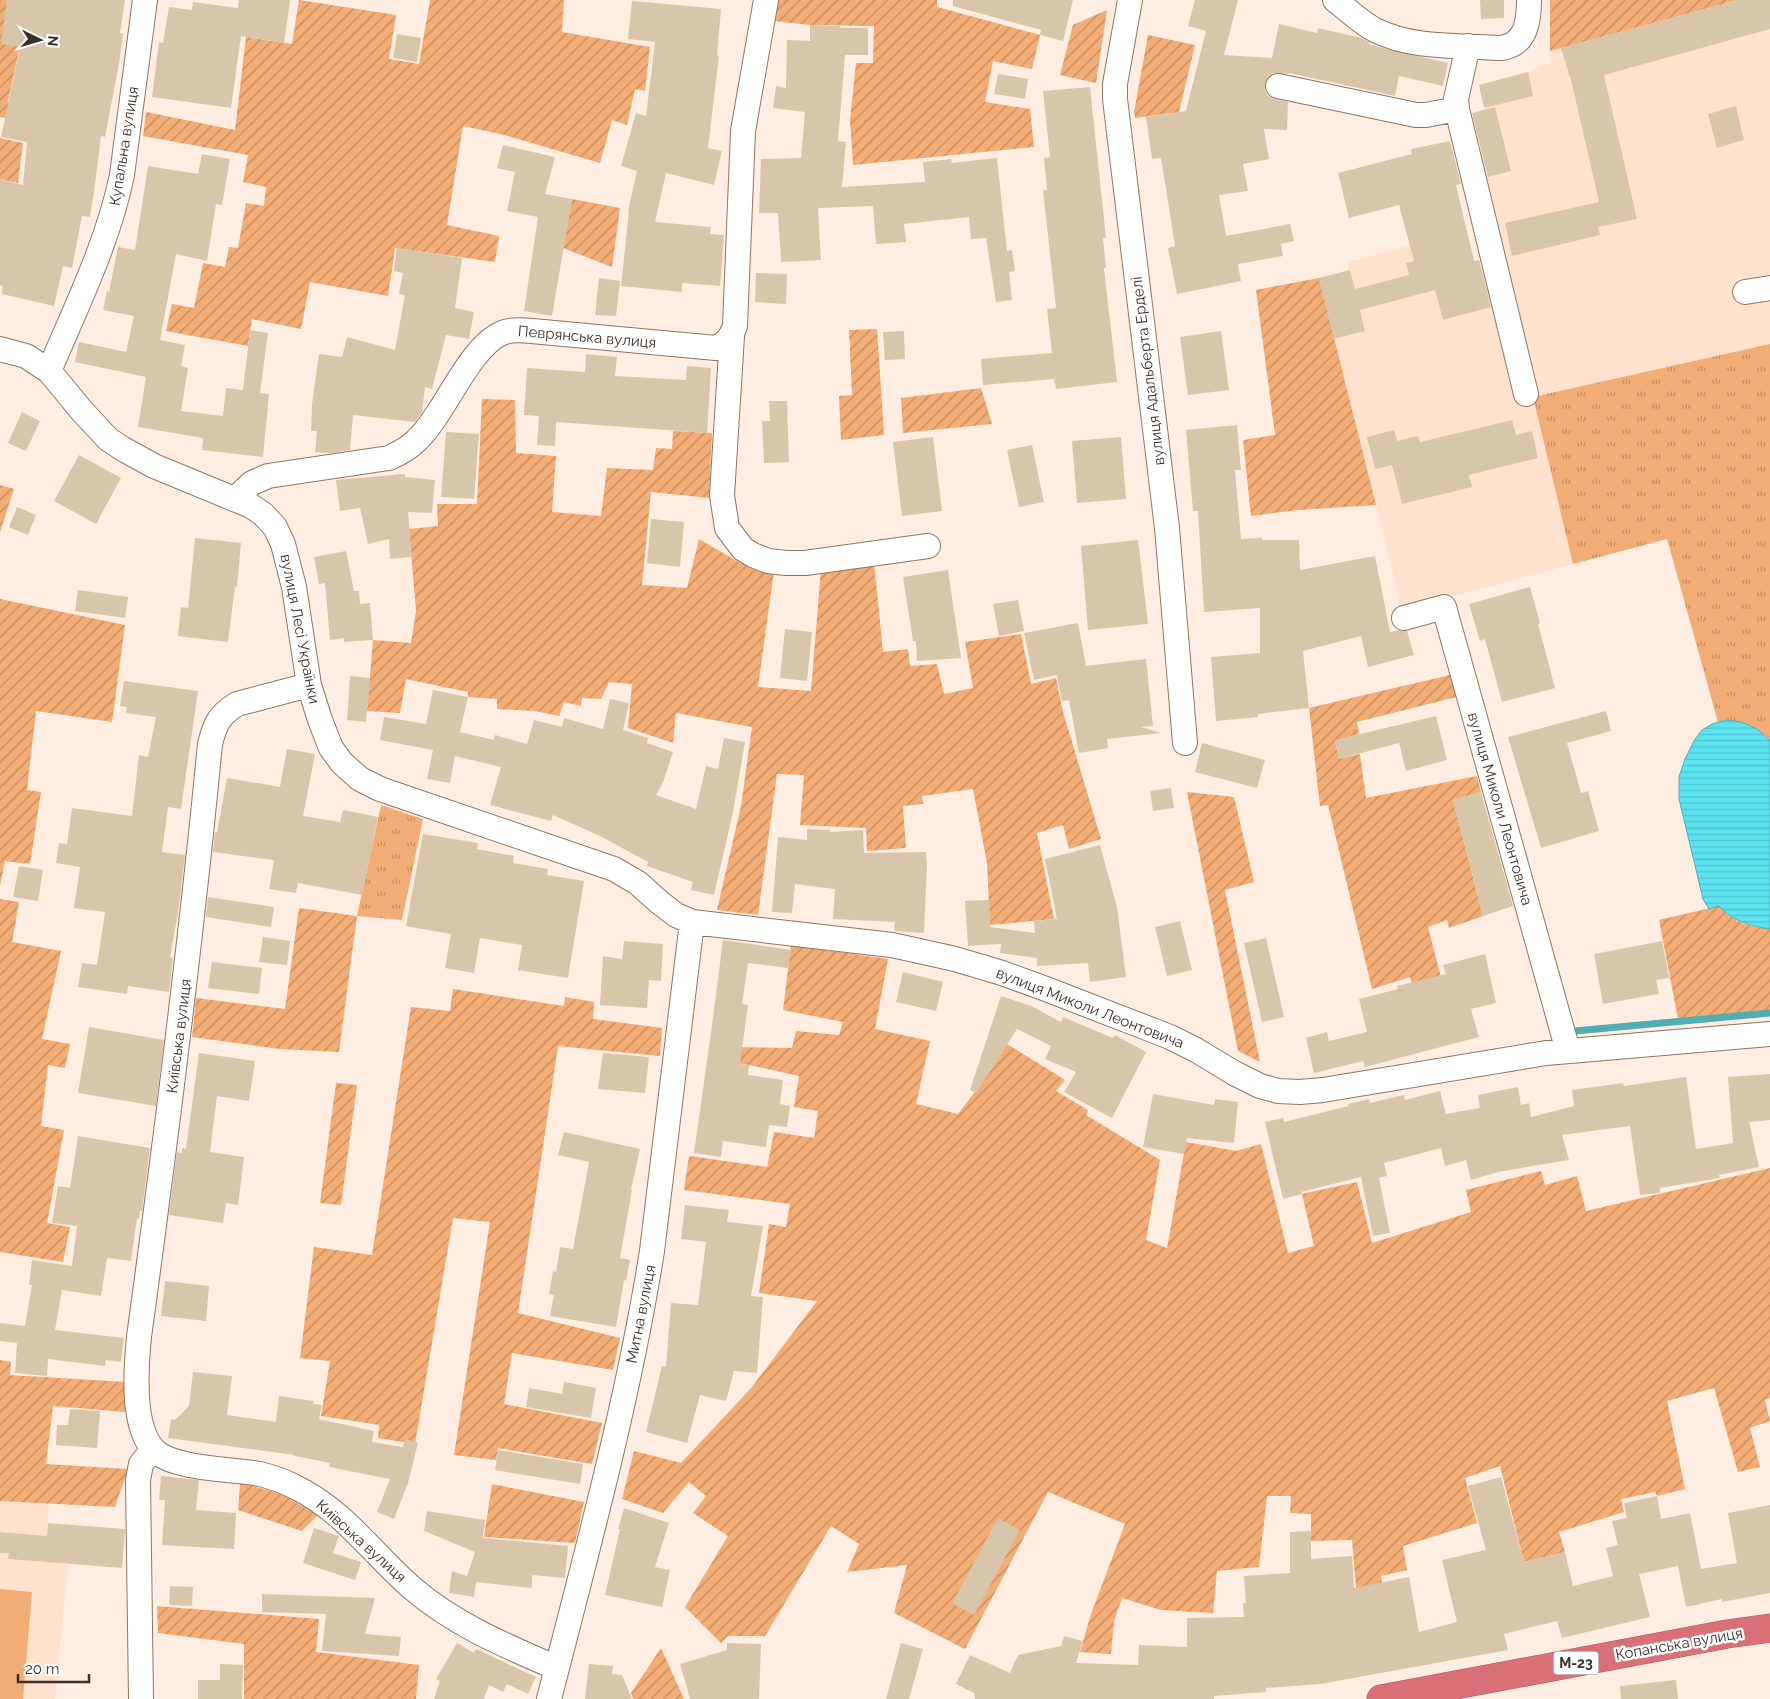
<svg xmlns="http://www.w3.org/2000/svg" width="1770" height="1699" font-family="Raleway,sans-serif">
<defs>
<pattern id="grass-tufts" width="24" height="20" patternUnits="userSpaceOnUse" patternTransform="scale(1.25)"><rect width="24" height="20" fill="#f2ac75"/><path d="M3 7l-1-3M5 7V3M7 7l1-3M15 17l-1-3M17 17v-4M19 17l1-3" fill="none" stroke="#c58c60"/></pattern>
<pattern id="garden-furrows" width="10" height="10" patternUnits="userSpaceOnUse" patternTransform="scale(1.25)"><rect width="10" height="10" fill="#f2ac75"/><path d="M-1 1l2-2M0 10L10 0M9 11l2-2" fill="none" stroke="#c58c60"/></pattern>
<pattern id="water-rules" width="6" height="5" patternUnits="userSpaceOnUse" patternTransform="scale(1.25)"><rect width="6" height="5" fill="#5be3f0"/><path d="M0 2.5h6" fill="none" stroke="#50c3ce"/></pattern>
</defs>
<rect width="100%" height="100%" fill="#ffede1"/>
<!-- built -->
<path fill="#fee2cd" d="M1738,0H1770V344L1533,397L1573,564L1402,610L1319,278L1350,271L1348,262L1409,246V242L1466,228L1475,261L1505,253L1472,113L1485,110L1479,85L1528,72L1552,62L1550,51Z
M0,1501L49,1503L47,1536L0,1532Z
M0,1553H9V1559L68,1564L55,1699H0Z"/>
<!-- grass -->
<path fill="url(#grass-tufts)" d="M1770,344V741L1764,734L1726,720L1718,722L1667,539L1573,564L1533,397Z
M381,805L423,819L402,920L357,916Z"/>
<!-- garden -->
<path fill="url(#garden-furrows)" d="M0,0H41L20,46L8,101L16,120L0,117Z
M299,0L396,15L389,59L419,64L430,0H564L562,32L650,47L645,91L635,89L627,125L612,120L600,163L505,135L463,126L447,225L499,236L495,262L395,248L388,296L310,282L301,329L252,319L248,346L166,331L172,304L194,308L203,263L225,267L229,247L238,248L246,203L264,206L266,187L243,182L248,155L143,136L146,112L235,130L246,37L292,44Z
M777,0H937V7L1040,35L1032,69L993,61L985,102L1030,109L1034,147L853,165L850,120L856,63H873L874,26L810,25L774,21Z
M1550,0H1738L1550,51Z
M1107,10L1096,83L1060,75L1073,25Z
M1148,35L1195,45L1179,112L1135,118L1134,112Z
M0,138L23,143L18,183L0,179Z
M572,199L620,208L612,267L563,248Z
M1319,278L1376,505L1298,510L1251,516L1243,440L1275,435L1256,290Z
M877,329L884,435L841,440L839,396L852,395L849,330Z
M981,388L992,424L903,433L901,398Z
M482,399L515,400L516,453L556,456L552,512L601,516L607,468L653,470L656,448L672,449L673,431L712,433L709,498L651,492L642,585L687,588L699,539L740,563L774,571L758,687L811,691L821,569L874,562L883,652L908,649L910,666L937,664L944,694L973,688L965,642L1021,634L1031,684L1056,678L1063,712L1101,839L1069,849L1063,825L1037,833L1054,919L990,925L987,863L973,789L922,796L923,804L903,806L906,848L867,851L866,828L800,825L804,775L777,774L758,915L717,910L741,806L752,727L676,713L673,743L628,728L632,684L609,682L601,699L582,698L581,706L564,702L559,716L535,711L497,709V699L468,697V692L406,679L400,713L367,711L373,640L411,643L416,611L409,529L438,526L437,504H477Z
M0,485L14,489L0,532Z
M0,599L125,625L112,722L36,711L27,790L41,792L30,864L5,861L0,886Z
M1450,675L1456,697L1357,722L1359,734L1335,741L1339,759L1360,754L1366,798L1477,776L1481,792L1453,800L1483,916L1449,928L1447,920L1428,927L1443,985L1415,995L1410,977L1372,989L1328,805L1320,806L1309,708Z
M1187,792L1234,797L1254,882L1225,890L1260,1062L1238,1051Z
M0,899L19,902L12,942L61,951L42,1039L70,1044L65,1068L48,1065L41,1126L64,1130L47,1223L70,1227L63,1262L0,1252Z
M1719,906C1730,920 1752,929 1770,928V1010L1678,1019L1659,920Z
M299,908L357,916L339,1052L280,1049L192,1037L196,998L285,1009Z
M791,945L888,959L875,1029L930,1041L916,1104L958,1114L989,1073L1007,1044L1065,1080L1056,1091L1088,1110L1086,1115L1160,1160L1146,1240L1167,1248L1186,1142L1236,1151L1261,1144L1288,1253L1314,1246L1302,1194L1357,1182L1372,1243L1471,1212L1466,1190L1541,1171L1545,1185L1577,1176L1586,1211L1770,1168V1398L1765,1400L1770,1421L1750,1428L1760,1467L1738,1472L1714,1388L1667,1401L1685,1489L1657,1496L1655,1492L1621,1499L1624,1512L1559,1532L1565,1552L1524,1562L1500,1466L1465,1478L1477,1523L1403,1546L1407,1570L1381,1576L1384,1596L1357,1600L1352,1540L1311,1541V1514L1290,1513L1291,1496H1267L1259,1567L1217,1571L1213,1613L1161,1610L1122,1598L1114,1621L1111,1654L1080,1652L1091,1614L1125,1524L1048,1492L965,1649L894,1613L907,1565L847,1572L859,1544L831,1526L765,1636H728L721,1643L685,1607L728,1536L693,1513L706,1496L689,1482L663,1513L622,1499L634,1451L681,1463L752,1387L817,1301L759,1293L769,1224L786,1227L790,1204L684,1190L689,1156L767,1167L774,1132L814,1138L818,1111L794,1107L799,1076L749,1065L725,1061L728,1047L792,1048L796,1031L839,1035L843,1022L783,1010Z
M453,989L564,1006L565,997L594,1002L593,1019L662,1028L660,1056L558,1046L518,1313L620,1338L613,1370L512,1353L504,1404L602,1423L592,1464L498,1448L496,1460L454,1455L490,1222L453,1218L415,1444L378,1438L379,1425L321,1416L330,1361L300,1358L314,1247L372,1255L411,1007L450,1011Z
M336,1083L357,1085L341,1205L320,1203Z
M0,1360L11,1362L10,1375L126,1382L125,1412L53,1406L46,1464L128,1469L115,1507L0,1501Z
M240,1483L279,1493L318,1515L302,1531L238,1510Z
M492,1484L584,1502L575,1543L484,1537Z
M157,1606L319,1619L316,1652L419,1665L416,1699H244V1644L158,1633Z
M661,1648L684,1699H633L631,1693Z"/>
<!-- pitch -->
<path fill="#f2ac75" d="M0,1589L32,1592L23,1699H0Z"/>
<!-- water -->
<path fill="url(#water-rules)" stroke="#51adb4" d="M1726,720C1744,721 1758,727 1770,741V928L1768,929C1750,926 1731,920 1719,906L1709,909L1703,899L1679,799V777L1685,759L1695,739L1702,730L1712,724Z"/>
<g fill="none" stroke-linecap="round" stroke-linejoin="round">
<!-- stream -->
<path stroke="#51adb4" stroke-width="7" d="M1575,1031L1770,1013"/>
</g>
<!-- building -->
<path fill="#d8c6ab" d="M7,0H125L120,33H123L119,64L105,137L101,136L94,192L90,217L82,216L72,268L63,266L54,306L2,294L3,286L0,285V179L23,185L27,142L1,137L20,47L1,44Z
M239,0H290L284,43L241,36L231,108L152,97L159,42L163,43L169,7L192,10L193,2L238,8Z
M953,0H1073L1063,41L1040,35L1041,30L953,6Z
M1195,0H1238L1224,55L1272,58L1279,24L1317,33L1318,28L1361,38L1370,43L1369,44L1386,49L1448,63L1443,86L1399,76L1395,96L1289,73V74L1274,73L1268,76L1265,84V90L1268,96L1275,99L1288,102L1287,130L1264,129L1269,159L1243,164L1248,191L1219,195L1226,236L1290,224L1294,241L1281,244L1283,256L1238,264L1241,281L1177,294L1168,248L1175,246L1161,158L1152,159L1146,117L1186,111L1206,31L1188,26Z
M1480,0H1504V18L1481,19Z
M1738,0H1770V29L1604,75L1637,219L1598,227L1600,235L1512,256L1505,223L1599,202L1572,84L1561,48Z
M632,1L721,9L717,55L719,56L708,148L722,151L714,185L666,173L655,222L711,227L710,234L724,235L720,286L682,283V292L621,286L629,211H628L637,171L621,166L636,113L646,116L655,42L628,39Z
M810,25L840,26V28H868V55H845L838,141L846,142L842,187L925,182L923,162L951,159L952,163L997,158L1007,251L1012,250L1015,271L1009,272L1012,300L996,302L986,238L971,239L969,217L904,224L906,242L876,244L873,206L818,208L821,260L781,262L778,213H759L761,159L801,158L805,112L773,108L776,86L786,88L787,40L810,41Z
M397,34L421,38L417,62L393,58Z
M1528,72L1533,96L1484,108L1479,85Z
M998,74L1028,79L1025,99L994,94Z
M1090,87L1106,238H1103L1106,268H1104L1117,382L1056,389L1054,379L983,385L981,359L1052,353L1047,309L1056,308L1043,190H1047L1044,158L1050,157L1043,91Z
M1736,106L1744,140L1717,148L1708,114Z
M1495,107L1511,171L1488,177L1472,113Z
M1450,141L1461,184L1456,185L1474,261L1479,260L1491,307L1443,320L1435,290L1360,310L1365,331L1334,339L1319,278L1350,270L1355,289L1409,275L1406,263L1414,261L1399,205L1349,218L1338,173L1412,154L1411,149Z
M503,145L555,157L545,194L572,199L552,316L524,311L538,217L507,211L515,172L497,168Z
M202,154L230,159L222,205L216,204L207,261L176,254L160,340L185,345L181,366L188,368L181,411L223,416L226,388L243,390L250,330L268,333L260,393L269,394L263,457L202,450L203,438L138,427L146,377L75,362L79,342L126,352L134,316L103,310L107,291L109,292L118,247L135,250L148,166L198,174Z
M397,248L462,258L455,308L474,312L469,339L446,335L432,389L425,387L422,412L415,422L353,415L350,450L332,453L315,452L317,431H311L312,404L319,354L342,357L347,337L395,350L405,295L399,294L403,273L394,271Z
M756,273L787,274L786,304L755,302Z
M599,278L620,281L616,316L595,315Z
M904,331L905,359L885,360L883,332Z
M1221,331L1229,390L1188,395L1180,337Z
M586,354L617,357L615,376L686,380L687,366L711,368L707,433L556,422L555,446L537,445L539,416L524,415L527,368L585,372Z
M769,401H787L789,462L764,463L762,421H770Z
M22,412L40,421L26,451L8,443Z
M1512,420L1516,435L1532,431L1538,458L1469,475L1472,487L1402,504L1392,465L1375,469L1367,437L1394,430L1397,441L1418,436L1420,442Z
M1237,425L1241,470H1235L1241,539L1262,538V540H1299L1300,570L1375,556L1390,632L1398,630L1407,631L1414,655L1368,667L1361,636L1303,651L1309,708L1258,714V717L1216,721L1211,657L1260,653V608L1204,612L1198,511H1193L1186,430Z
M446,432L479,434L474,499L441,497Z
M933,437L942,511L902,516L893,442Z
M1121,437L1126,499L1077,503L1072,441Z
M1032,445L1044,502L1019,507L1007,450Z
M79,455L121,478L96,524L54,501Z
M405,474V477L435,480L432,513L408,512L412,557L390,559L389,539L368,544L360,508L340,511L336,480Z
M17,507L36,515L28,535L9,527Z
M651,519L684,522L680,567L647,563Z
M195,538L241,543L237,587L235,586L228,642L178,636L181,607L188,608Z
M1138,540L1148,624L1088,630L1081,546Z
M346,551L354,591H359L360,604L370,603L373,640L344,642V638L330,640L325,583L319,584L314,557Z
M948,570L961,658L917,661L916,641H913L903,577Z
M1530,587L1540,623L1538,624L1555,688L1502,702L1485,639L1480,641L1469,604Z
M78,590L128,597L125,618L75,611Z
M1018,600L1024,631L999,636L993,604Z
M1078,623L1086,666L1146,659L1153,726L1141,727L1161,733L1107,739L1108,748L1079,753L1069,700L1062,701L1057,675L1034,680L1024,633Z
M785,629L812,632L807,681L780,678Z
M350,676L370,678L366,722L347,720Z
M124,681L198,691L181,809L168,807L162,852L185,855L178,913L170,957L173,958L169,992L128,986L127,994L78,987L82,963L97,965L105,912L74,908L80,867L56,863L59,843L67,844L72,808L132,816L139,755L148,757L156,717L126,713L127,707L120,706Z
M433,690L468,697L460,732L494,740L495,735L527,744L534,720L562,727L564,718L603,729L610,699L629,703L623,730L648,738L647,743L673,752L663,783L656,795L696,809L706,766L718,769L724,738L745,742L733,812L714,895L691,890L693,882L647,866L648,862L600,836L553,815L551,821L490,805L501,767L455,756L450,783L427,779L433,750L380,740L384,717L426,724Z
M1606,711L1611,731L1567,743L1581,793L1588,791L1599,831L1541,848L1508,737Z
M1436,716L1447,760L1406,771L1399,743L1339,759L1335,740Z
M1202,743L1265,760L1257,788L1195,772Z
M287,749L315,754L303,816L340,822L343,810L378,817L362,895L298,883L296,893L269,889L274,860L213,852L215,832H217L227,778L280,787Z
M1171,788L1174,808L1153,811L1150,791Z
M1481,792L1513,906L1483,916L1453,800Z
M807,829L830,830V832L863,830L864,853L926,852L927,864L924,933L894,931L895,922L833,919L835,889L795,884L792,913L772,912L778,837L807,840Z
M423,834L478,843L477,849L514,856L513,863L548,869L547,875L584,881L568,978L518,970L522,945L480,938L474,973L445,968L451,934L406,926Z
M1100,845L1117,907L1126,977L1090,982L1088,963L1037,966V958L1000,953L1001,944L968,946L965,901L989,900L990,927L1035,933L1034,921L1057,919L1045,859Z
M19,866L43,870L38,901L13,897Z
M208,897L274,907L271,927L206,917Z
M1180,921L1192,970L1167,976L1155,927Z
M263,937L290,941L287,965L259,962Z
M1266,938L1284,1017L1262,1022L1244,943Z
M723,940L791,950L788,968L748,963L742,1004L748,1005L740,1064L749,1065L748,1075L783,1080L780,1104L790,1106L787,1127L769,1125L766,1147L723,1141L721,1157L694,1153L711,1033Z
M624,941L663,944L661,981L649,980L647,1008L600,1005L603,956L622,959Z
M1662,941L1669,978L1656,980L1659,994L1603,1004L1594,954Z
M1485,954L1496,1003L1471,1009L1479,1037L1365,1067L1363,1061L1314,1073L1306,1038L1327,1032L1329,1041L1367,1032L1359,999L1398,989L1397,986L1446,974L1443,965Z
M212,962L262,968L259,994L208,988Z
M903,972L943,982L936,1011L896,1002Z
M1001,996L1031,1006L1061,1022L1063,1017L1113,1038L1115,1035L1146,1052L1112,1118L1064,1092L1076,1072L1045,1059L1051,1046L1017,1029L976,1093L970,1090Z
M89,1027L164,1040L156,1106L78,1093Z
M199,1053L255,1061L249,1101L217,1096L210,1152L244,1157L238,1205L226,1203L223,1223L169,1215L177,1152L182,1153V1148L186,1149Z
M603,1053L649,1057L645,1093L598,1089Z
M1770,1074V1120L1749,1122L1759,1167L1719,1175L1720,1178L1660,1188V1193L1640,1195L1630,1126L1562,1135L1569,1160L1498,1172L1471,1180L1466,1160L1445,1166L1441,1148L1384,1163L1387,1176L1379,1178L1390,1233L1373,1236L1361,1177L1301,1192L1302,1194L1283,1199L1265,1122L1283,1118L1284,1122L1349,1106L1348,1104L1369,1099L1370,1103L1404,1095L1405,1100L1440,1091L1446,1114L1480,1108L1478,1095L1518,1087L1521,1105L1529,1103L1531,1117L1574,1106L1572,1090L1623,1083L1624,1086L1686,1077L1696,1149L1733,1143L1728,1077Z
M1153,1094L1214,1105L1215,1099L1238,1102L1234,1143L1187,1138L1184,1154L1143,1147Z
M564,1132L640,1149L631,1190H632L620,1258L630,1260L626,1281L624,1280L616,1327L550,1316L554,1295L549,1294L553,1271L556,1272L560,1247L573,1249L589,1162L558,1155Z
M78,1136L150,1148L142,1211H140L139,1219L137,1218L131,1261L107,1258L101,1296L62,1290L55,1330L124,1338L121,1362L106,1360L105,1366L48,1359L47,1376L15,1373L17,1343L0,1341V1323L25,1326L32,1285H29L32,1260L72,1266L77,1226L52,1223L58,1186L70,1188Z
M685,1205L729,1210L727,1222L763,1226L751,1296L763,1297L757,1373L734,1371L726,1401L700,1395L687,1443L646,1432L662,1366L666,1367L671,1303L698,1305L706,1242L681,1239Z
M165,1281L209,1286L206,1321L161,1316Z
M193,1372L232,1376L227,1415L276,1422L279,1396L314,1401L313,1404L322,1405L319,1419L374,1431L372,1442L402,1447L406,1439L418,1443L408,1483L394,1519L377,1512L390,1479L329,1467L330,1463L295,1456V1455L168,1438L171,1419L175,1420L189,1406Z
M564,1382L596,1388L591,1418L526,1407L529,1388L562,1394Z
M70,1409L100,1411L97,1448L56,1445L57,1425H68Z
M498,1450L583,1464L580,1484L495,1470Z
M161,1476L199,1480L196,1510L236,1513L234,1549L162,1545L165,1500H159Z
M1501,1477L1524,1562L1565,1552L1573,1586L1613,1576L1606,1548L1618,1545L1612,1521L1627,1518L1624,1503L1657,1496L1661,1519L1690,1513L1701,1569L1737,1563L1728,1513L1770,1505V1593L1722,1602V1599L1686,1607L1678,1566L1639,1574L1650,1617L1562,1638L1557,1621L1504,1634L1508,1650L1320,1684L1266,1688V1692L1214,1696V1699H975L974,1693L956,1684L970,1655L1010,1673L1018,1655L1061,1646L1064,1636L1083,1641L1076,1663L1138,1665L1139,1645L1187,1647V1618L1244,1617L1243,1603H1246L1244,1576L1290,1573V1532L1311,1531V1559L1352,1556L1354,1588L1409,1577L1419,1632L1457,1622L1442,1560L1486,1550L1468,1486Z
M624,1508L669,1523L655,1567L670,1570L662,1607L605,1595L620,1529H618Z
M427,1511L485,1520L483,1538L568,1546L565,1578L532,1575V1588L476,1582L474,1597L449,1593L452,1571L467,1576L475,1552L424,1531Z
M998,1518L1020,1530L974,1615L952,1603Z
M48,1523L125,1529L122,1568L8,1559L9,1553H0V1532L47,1536Z
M314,1528L339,1536L333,1553L361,1562L355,1580L303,1563Z
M170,1586L193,1587L192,1606L169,1605Z
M262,1594L375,1598L365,1634L401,1637L399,1656L322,1651L326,1614L262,1612Z
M457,1643L474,1653L476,1649L536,1677L528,1694L507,1684L503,1692L489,1685L484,1699H434L440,1681L436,1679Z
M727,1643L761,1644L759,1699H690L680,1664L727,1650Z
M901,1643L923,1649L909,1699H886Z
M220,1664L243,1665L242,1699H198V1680H220Z
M589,1664L613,1666L612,1674L622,1675L632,1699H585Z
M1676,1680L1678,1699H1621L1620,1686Z"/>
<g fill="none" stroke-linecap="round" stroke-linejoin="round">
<!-- minor casing -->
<g stroke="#8e7562" stroke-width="26">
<path id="minor" d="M1130,0L1115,84V99L1167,528L1185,743
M1335,0C1348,10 1360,22 1375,30C1412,49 1460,45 1501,48C1526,45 1529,21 1529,0
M1468,46L1456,99L1457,109L1526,394
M1278,86L1416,115H1426L1457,109
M1745,292L1770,288
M732,336L722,495L727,528L743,549L753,555L768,561L786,563H805L928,546
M0,349L26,356L49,371L82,411L108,439L123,449L154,466L251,506L263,514L275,527L283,544L294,587L309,685L320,720L331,748L342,763L360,779L380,789L614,869L638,883L659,902L676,915L692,922L892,945L955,959L1002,973L1046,989L1170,1037L1196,1050L1234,1073L1260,1086L1278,1091L1300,1092L1323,1090L1546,1053L1770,1034
M49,371C76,307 108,243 122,175L145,0
M236,498L252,483L268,476L389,458C400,453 410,448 418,439C445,413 469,347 502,333C511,329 523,330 532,331L716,348C727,343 731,337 735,326L743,131L766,0
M1404,618L1444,607L1568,1051
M309,685L237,704C219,715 215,724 210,744C191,942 166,1139 139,1337C136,1367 131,1426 154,1450C172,1469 233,1469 260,1474C272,1477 284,1481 295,1487C342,1509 374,1555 412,1588C455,1625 506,1646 557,1668
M141,1699L138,1480L141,1464L153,1449
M549,1699C587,1551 628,1402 652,1251L692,922"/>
</g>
<!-- highway casing -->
<g stroke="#a25a5b" stroke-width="29">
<path id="highway" d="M1381,1699L1727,1634L1770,1628"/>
</g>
<!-- minor -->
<use href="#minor" stroke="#fff" stroke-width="24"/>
<!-- highway -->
<use href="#highway" stroke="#da7077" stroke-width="28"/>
</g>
<g text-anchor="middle" stroke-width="5" stroke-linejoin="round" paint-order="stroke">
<!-- shield labels -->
<rect fill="#fefefe" stroke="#766e68" stroke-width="1" x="1553.5" y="1651.5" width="45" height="23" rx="4"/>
<g font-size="14" font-weight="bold" fill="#3b3028">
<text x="1576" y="1668">М-23</text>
</g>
<!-- street labels -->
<g font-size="15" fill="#3b3028" stroke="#fefefe">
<text transform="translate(124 146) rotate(-81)" y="5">Купальна вулиця</text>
<text transform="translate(587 337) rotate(5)" y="5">Певрянська вулиця</text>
<text transform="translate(1148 371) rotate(-97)" y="5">вулиця Адальберта Ерделі</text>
<text transform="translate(300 629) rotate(79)" y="5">вулиця Лесі Українки</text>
<text transform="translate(1500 809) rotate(74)" y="5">вулиця Миколи Леонтовича</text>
<text transform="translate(1090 1008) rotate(21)" y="5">вулиця Миколи Леонтовича</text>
<text transform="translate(179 1036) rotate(-83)" y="5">Київська вулиця</text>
<text transform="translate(641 1314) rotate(-79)" y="5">Митна вулиця</text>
<text transform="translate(361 1541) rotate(42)" y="5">Київська вулиця</text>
<text transform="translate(1679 1644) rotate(-10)" y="5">Копанська вулиця</text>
</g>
</g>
<!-- north arrow -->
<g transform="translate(40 40) rotate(95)" stroke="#fefefe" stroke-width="4" paint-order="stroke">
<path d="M0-4L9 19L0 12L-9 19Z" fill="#3b3028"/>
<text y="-8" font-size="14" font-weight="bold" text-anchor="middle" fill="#3b3028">N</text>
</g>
<!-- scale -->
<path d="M18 1674v8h71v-8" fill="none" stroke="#3b3028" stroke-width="2.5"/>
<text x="25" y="1674" font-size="15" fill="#3b3028" stroke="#fefefe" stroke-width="4" paint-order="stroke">20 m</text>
</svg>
